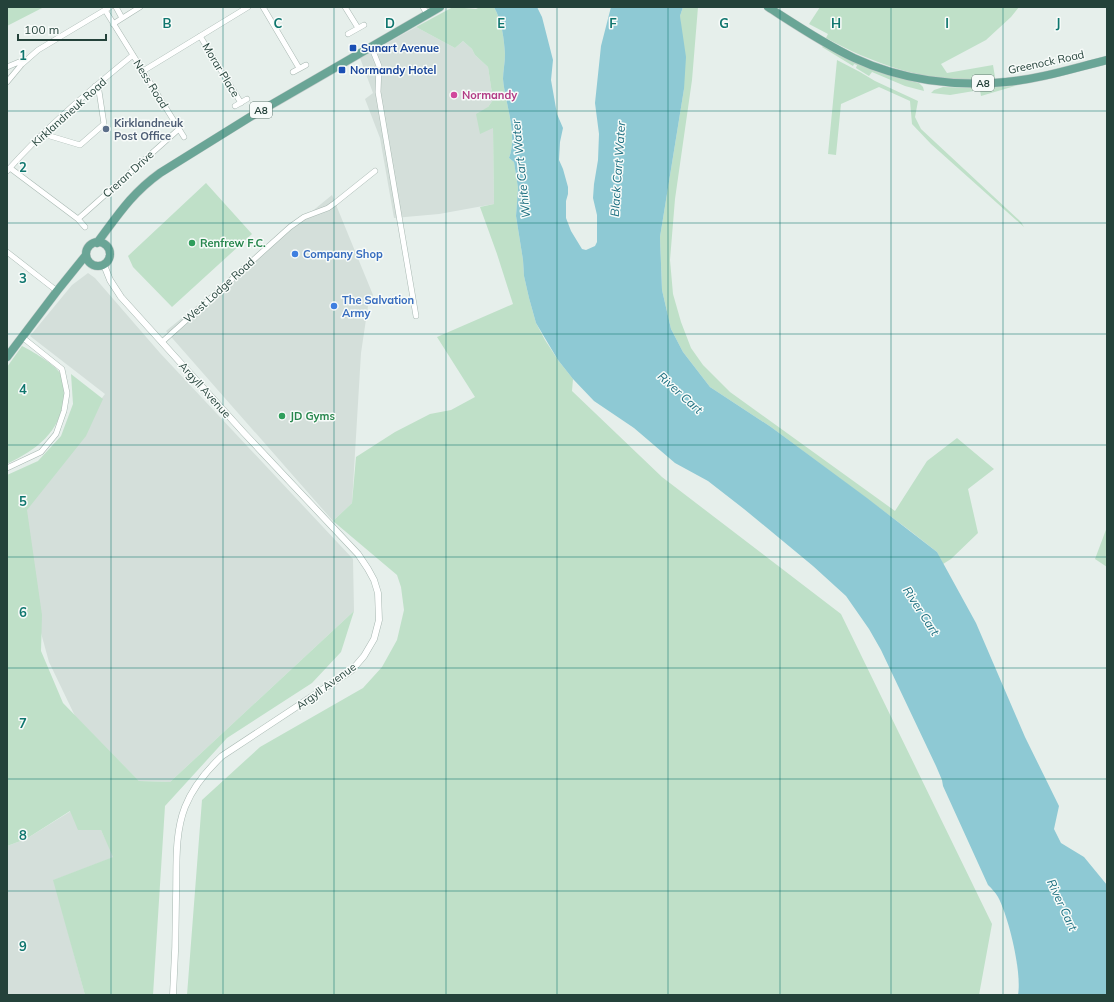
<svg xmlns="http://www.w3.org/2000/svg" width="1114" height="1002" font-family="Mulish,sans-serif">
<rect width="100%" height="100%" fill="#e6efeb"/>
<!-- built -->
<path fill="#d4dfda" d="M416,27L455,48L463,41L472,49L475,55L488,67L493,100L488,107L493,127L494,204L439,214L394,218L380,138L365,99L373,93L360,58Z
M332,195L373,295L368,306L361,353L352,503L333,521L166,331Z
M88,273L95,278L160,353L353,559L354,611L170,782L139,781L75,716L49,662L38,622L20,506L105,394L30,336L72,285Z
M71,811L101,830L114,857L54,880L85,995H7V846L26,839Z"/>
<!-- green -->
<path fill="#bfe0c8" d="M7,7H44L7,26Z
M453,7L476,9L480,7H494C502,21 504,39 505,54C505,63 503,71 503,79C505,104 518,133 509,158L514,162L518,188L516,216L523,260L524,276L529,298L536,323L545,340L558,360L573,379L572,391L662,477L841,614L992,924L979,995H187L202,800L260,747L363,688L382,667L397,640L404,610L401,587L397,575L333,521L352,503L356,457L395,432L430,414L451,410L475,397L437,337L513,304L497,254L480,207L494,204L493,128L480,134L476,114L488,107L493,100L488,67L475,55L472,49L463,41L455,48L416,27Z
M683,7H698L692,80L675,199L670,260L673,294L681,322L691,348L703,365L730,392L895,511L927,461L957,438L994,469L968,489L978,533L951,559L943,564L937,552L909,530L771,427L710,387L683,352L671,329L662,290L660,237L684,89L680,16Z
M820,7H1019L1011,17L986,40L941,64L947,73L993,65L995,77L993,79C934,85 877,66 826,38L828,34L809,24Z
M823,46C855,64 884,75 919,83L923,87L924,91L905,86L872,72L869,76L856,68L857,65L854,64L853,66L822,47Z
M837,60L860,72L875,81L918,101L915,117L921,129L1021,222L1024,227L931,144L912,124L910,101L879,87L841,104L836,155L828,154Z
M1015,86L981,96L980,90L950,95L931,93L934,90L943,87L978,88Z
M206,183L252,234L172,307L133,267L128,256Z
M22,346C32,351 54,364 60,373C64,379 64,390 64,397C61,432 36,450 7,464V367Z
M71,374L103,399L86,436L27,510L42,615L41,651L63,703L139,781L170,782L354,611L341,652L312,683L227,738L165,806L153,995H85L53,880L113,857L101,830H78L70,811L26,839L7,846V475L38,461L61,436L73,404Z
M1107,527V567L1095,559Z"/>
<!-- water -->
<path fill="#8ec9d4" d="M494,7H537L542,17L553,60L551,80L557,114L563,128L560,142L559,160L563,169L568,187V194L566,201V218L571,231L582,249L586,250L595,246L597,242V215L593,198L594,184L598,160L599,134L595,103L601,46L611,7H683L680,16L686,57L684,89L660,237L662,290L671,329L683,352L710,387L771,427L867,498L937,552L976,623L1025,737L1059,806L1054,829L1061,843L1084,857L1107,885V995H1018C1022,972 1009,918 998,897C995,892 992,889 988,885L943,786L942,780L936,766L881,650L869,629L846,596L813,566L744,509L708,481L675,463L634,428L594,401L573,379L558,360L536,323L529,298L524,276L523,260L516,216L518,188L514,162L509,158C518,134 505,103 503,79C503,71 505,63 505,54C504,39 502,21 494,7Z"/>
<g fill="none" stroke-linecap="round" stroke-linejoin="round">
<!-- minor casing -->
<g stroke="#a8b8b2" stroke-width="6">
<path id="minor" d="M116,7L122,18
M263,7L299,68
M345,7L358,28
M423,7L427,14
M105,10L184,137
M113,24L140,7
M348,34L364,25
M200,36L241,103
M371,46L379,66L378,92L416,316
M7,67L19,62L22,64
M143,71L248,7
M293,72L306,65
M7,82L22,64L38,50L110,7
M235,106L247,99
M45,132L50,136L80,145L104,124L99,91L95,86
M10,168L78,219L85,227
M7,171C45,128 89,91 133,55
M78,219L179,129
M7,252L57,291
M162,342L290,227L304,217L328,208L335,203L375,171
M7,468L41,452L56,434L64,411L67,393L62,369L22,337"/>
</g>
<!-- tertiary casing -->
<g stroke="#a8b8b2" stroke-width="7">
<path id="tertiary" d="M104,265L110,280L121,297L244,433L358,554L368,569L374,580L378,593L379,620L374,639L364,656L352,670L337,680L222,756C205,772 193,787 185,807C174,835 177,868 176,898C176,930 175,963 173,995"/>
</g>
<!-- primary casing -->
<g stroke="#c2cac8" stroke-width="9">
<path id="primary" d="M768,7C796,25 824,44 854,58C901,80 955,87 1006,82C1040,79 1074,68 1107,60
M86 254a12 12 0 1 1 24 0a12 12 0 1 1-24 0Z
M97,243C118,215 131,194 160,173L250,117L440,7
M7,357L57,291L86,255"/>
</g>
<!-- minor -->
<use href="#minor" stroke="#fff" stroke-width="5"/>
<!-- tertiary -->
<use href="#tertiary" stroke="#fff" stroke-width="6"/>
<!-- primary -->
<use href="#primary" stroke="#6aa596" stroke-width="8"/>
</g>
<!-- grid -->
<path fill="none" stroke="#0f766e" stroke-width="1" stroke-opacity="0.55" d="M111,7V995M223,7V995M334,7V995M446,7V995M557,7V995M668,7V995M780,7V995M891,7V995M1003,7V995M7,111H1107M7,223H1107M7,334H1107M7,445H1107M7,557H1107M7,668H1107M7,779H1107M7,891H1107"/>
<!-- markers -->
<g fill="#1a4fb4" stroke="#f7fbf9" stroke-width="1.5">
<rect x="349" y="44" width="8" height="8" rx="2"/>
<rect x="338" y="66" width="8" height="8" rx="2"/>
</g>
<circle fill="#d1479c" stroke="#f7fbf9" stroke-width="1.5" cx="454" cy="95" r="4"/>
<circle fill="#5c6f8a" stroke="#f7fbf9" stroke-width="1.5" cx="106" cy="129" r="4"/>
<g fill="#2e9e5b" stroke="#f7fbf9" stroke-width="1.5">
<circle cx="192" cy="243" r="4"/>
<circle cx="282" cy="416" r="4"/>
</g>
<g fill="#3f7fe0" stroke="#f7fbf9" stroke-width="1.5">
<circle cx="295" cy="254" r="4"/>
<circle cx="334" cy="306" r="4"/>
</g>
<g text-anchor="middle" stroke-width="3" stroke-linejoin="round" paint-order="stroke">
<!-- shield labels -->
<g fill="#f7fbf9" stroke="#637a73" stroke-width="1">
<rect x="972" y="75" width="22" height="16" rx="3"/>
<rect x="250" y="102" width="22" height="16" rx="3"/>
</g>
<g font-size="10" font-weight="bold" fill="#24423a">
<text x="983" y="87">A8</text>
<text x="261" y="114">A8</text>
</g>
<!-- transit labels -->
<g font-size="11" font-weight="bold" fill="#164399" stroke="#f7fbf9" text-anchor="start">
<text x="361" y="52">Sunart Avenue</text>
<text x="350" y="74">Normandy Hotel</text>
</g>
<!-- street labels -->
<g font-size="11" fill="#24423a" stroke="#f7fbf9">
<text transform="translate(1046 62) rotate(-12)" y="4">Greenock Road</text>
<text transform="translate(221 70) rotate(59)" y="4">Morar Place</text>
<text transform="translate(151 84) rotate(58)" y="4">Ness Road</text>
<text transform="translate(69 112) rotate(-42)" y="4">Kirklandneuk Road</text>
<text transform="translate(128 174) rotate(-42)" y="4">Creran Drive</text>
<text transform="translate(219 290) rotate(-42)" y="4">West Lodge Road</text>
<text transform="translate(205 390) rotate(48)" y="4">Argyll Avenue</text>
<text transform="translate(326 686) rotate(-36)" y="4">Argyll Avenue</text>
</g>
<!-- hotel labels -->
<g font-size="11" font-weight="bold" fill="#b23c85" stroke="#f7fbf9" text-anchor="start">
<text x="462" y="99">Normandy</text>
</g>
<!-- service labels -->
<g font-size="11" font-weight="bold" fill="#4e5e75" stroke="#f7fbf9" text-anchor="start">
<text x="114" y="127">Kirklandneuk<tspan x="114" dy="13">Post Office</tspan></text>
</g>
<!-- leisure labels -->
<g font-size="11" font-weight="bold" fill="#27864d" stroke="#f7fbf9" text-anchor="start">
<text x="200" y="247">Renfrew F.C.</text>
<text x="290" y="420">JD Gyms</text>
</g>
<!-- shop labels -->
<g font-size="11" font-weight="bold" fill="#366cbe" stroke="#f7fbf9" text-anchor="start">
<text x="303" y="258">Company Shop</text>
<text x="342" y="304">The Salvation<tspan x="342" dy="13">Army</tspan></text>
</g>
<!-- water labels -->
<g font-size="12" font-style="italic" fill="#1c6f80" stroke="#f7fbf9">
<text transform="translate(521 169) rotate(-96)" y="4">White Cart Water</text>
<text transform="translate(618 169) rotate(-86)" y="4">Black Cart Water</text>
<text transform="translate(680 393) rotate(42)" y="4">River Cart</text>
<text transform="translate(921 611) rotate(57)" y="4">River Cart</text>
<text transform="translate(1062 905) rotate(65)" y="4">River Cart</text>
</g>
</g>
<g font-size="13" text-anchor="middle" font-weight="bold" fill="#0f766e" stroke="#f7fbf9" stroke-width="3" stroke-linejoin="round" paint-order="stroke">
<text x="167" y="28">B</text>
<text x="278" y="28">C</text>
<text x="390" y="28">D</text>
<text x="501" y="28">E</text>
<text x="613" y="28">F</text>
<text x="724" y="28">G</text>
<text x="836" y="28">H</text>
<text x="947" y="28">I</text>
<text x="1058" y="28">J</text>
<text x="23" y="60">1</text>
<text x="23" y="172">2</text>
<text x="23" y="283">3</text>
<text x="23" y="394">4</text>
<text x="23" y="506">5</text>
<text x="23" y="617">6</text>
<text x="23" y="728">7</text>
<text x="23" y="840">8</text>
<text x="23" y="951">9</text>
</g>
<!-- border -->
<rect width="1114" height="1002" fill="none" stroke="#24423a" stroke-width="16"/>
<!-- scale -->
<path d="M18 34v6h88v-6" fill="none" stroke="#24423a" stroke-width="2"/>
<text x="24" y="34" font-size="12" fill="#24423a" stroke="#f7fbf9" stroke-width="3" paint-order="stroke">100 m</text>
</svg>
